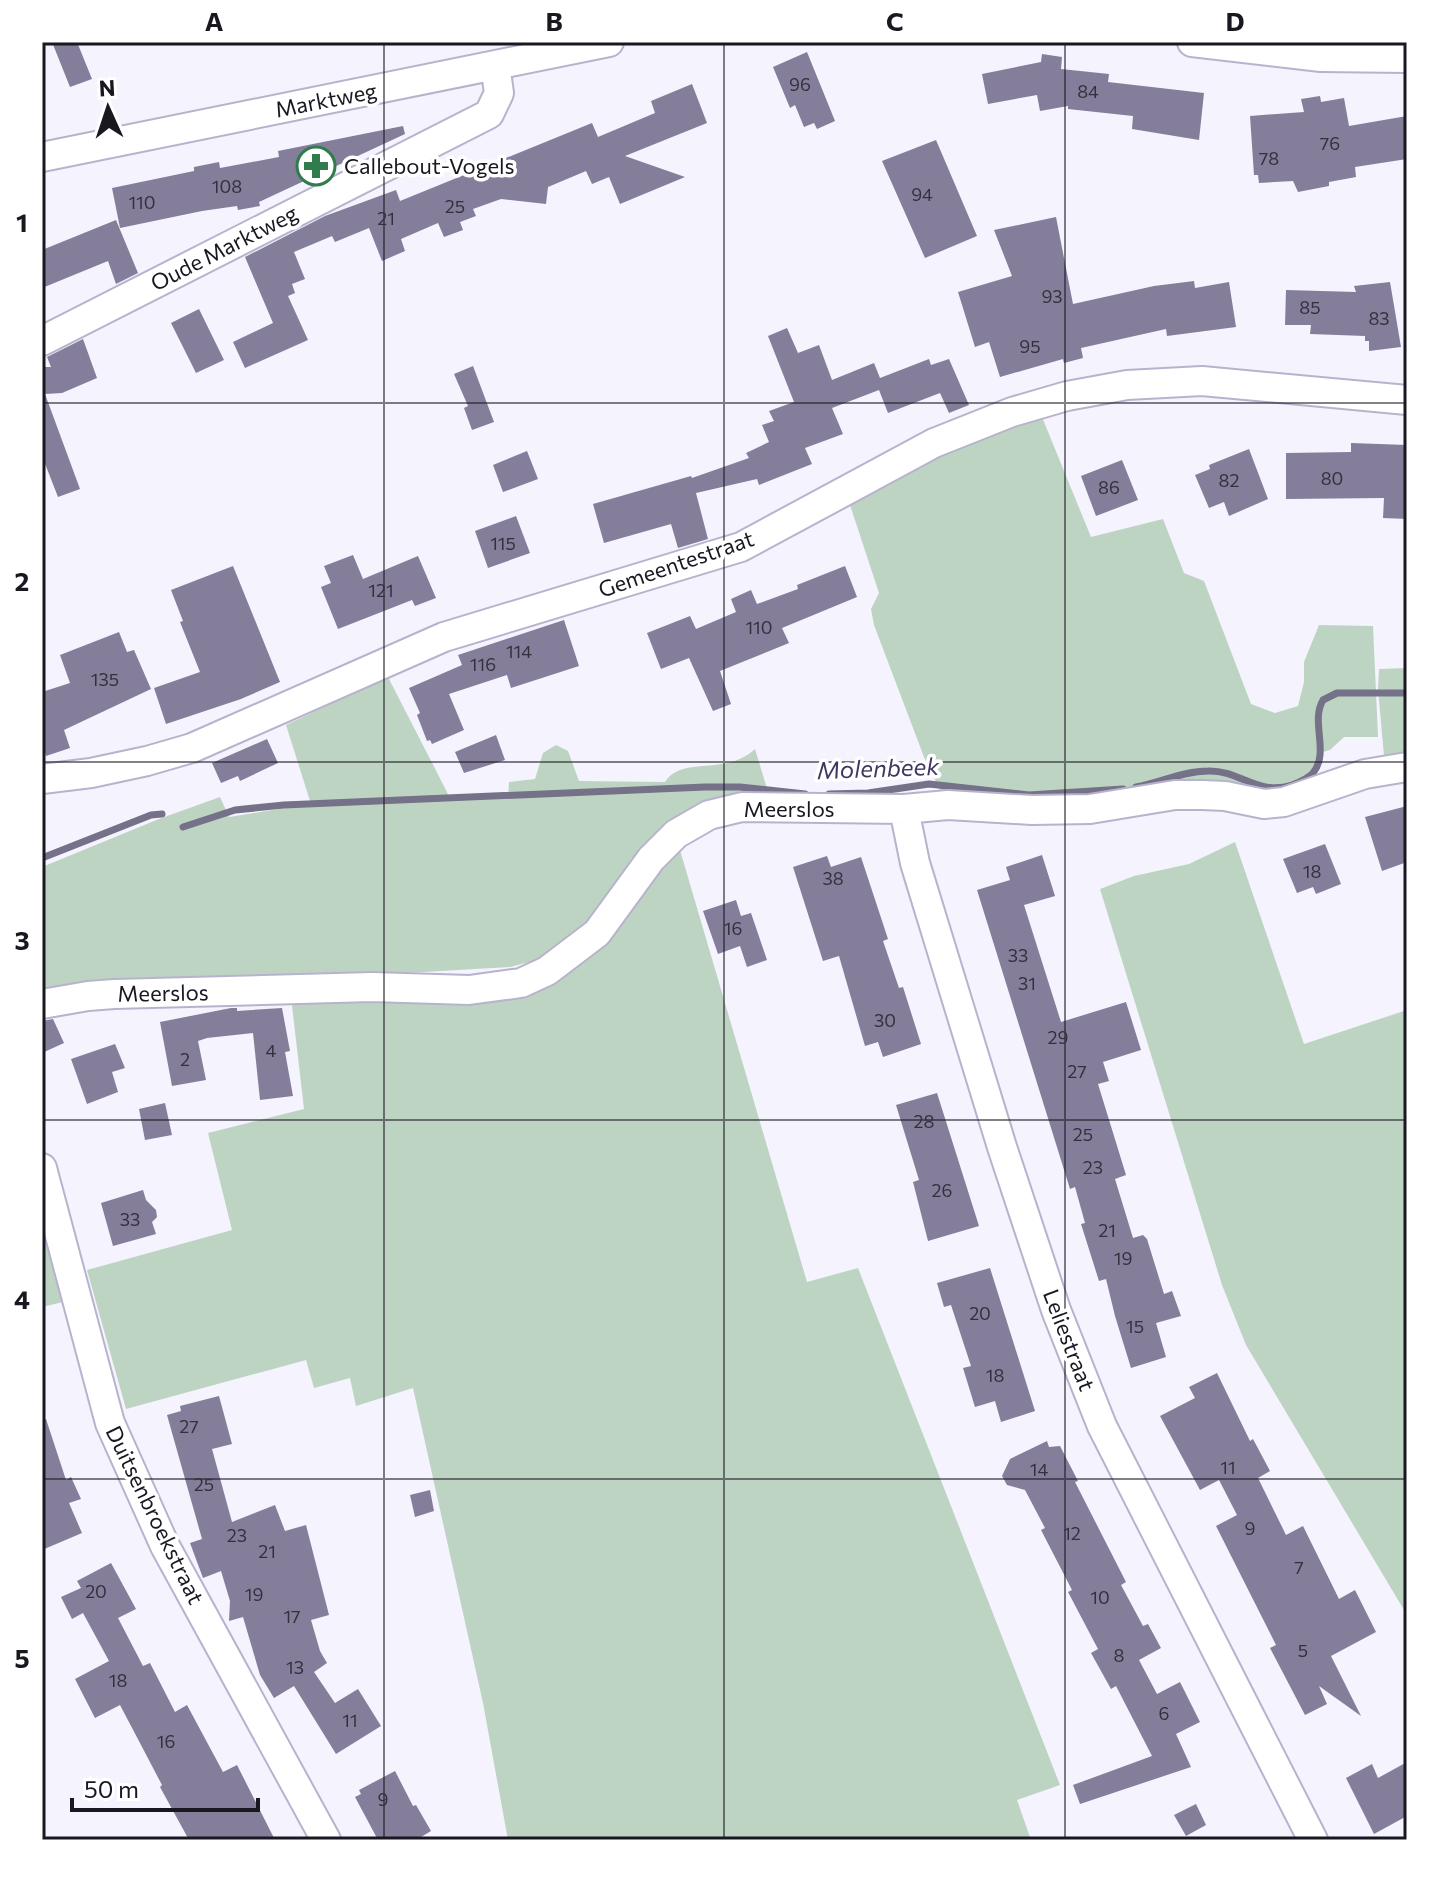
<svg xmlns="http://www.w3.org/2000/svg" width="1449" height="1882" font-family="Commissioner,sans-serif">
<rect width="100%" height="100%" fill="#f4f3fe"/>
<!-- green -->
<path fill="#bed4c3" d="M1042,417L1091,537L1163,519L1184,573L1204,581L1251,704L1275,713L1298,706L1304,682V662L1319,625L1373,626L1378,737H1344L1330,750L1323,752C1322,776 1308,785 1288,794L1129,792L1078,796L940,790L924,757L874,625L871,609L879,593L850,505L922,465L983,437Z
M1407,668V763L1385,767L1378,689L1379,669Z
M388,677L450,798L508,796L509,782L535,779L543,753L556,745L568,751L579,781L665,782C682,755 725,777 755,749L769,795L712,800L681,818L631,859L605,908L572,946L537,960L510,967L42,994V867L159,819L220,797L229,817L311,804L286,725Z
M1235,842L1304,1044L1407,1010V1615L1246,1345L1222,1285L1100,889L1134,876L1189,864Z
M680,850L807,1282L858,1268L1060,1785L1017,1800L1031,1840H508L483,1703L413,1388L356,1406L350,1378L314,1388L306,1360L126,1409L87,1270L232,1230L208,1133L304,1109L291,997L555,979C593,961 614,929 639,897C652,881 666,866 680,850Z
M42,1206L63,1302L42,1307Z"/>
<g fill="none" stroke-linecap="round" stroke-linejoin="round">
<!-- stream -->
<path stroke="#757188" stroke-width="7" d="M1136,787C1160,783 1183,771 1208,771C1240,770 1257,796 1292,785C1300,782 1308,779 1313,773C1330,752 1310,722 1323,700L1337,693H1407
M829,794L868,793L929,784L1029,795L1123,789
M183,827L235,810L284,805L705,787H740L805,794
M42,858L151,815L162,814"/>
</g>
<!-- building -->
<path fill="#847e9b" d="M52,42H77L92,79L70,87Z
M807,52L835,121L817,129L814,123L804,127L795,105L790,108L773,67Z
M1042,54L1062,57L1061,69L1109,74L1108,82L1204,93L1199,140L1132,129L1133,116L1068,109V106L1040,111L1037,95L988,104L982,74L1041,62Z
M692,84L707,123L625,156L685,177L620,204L609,177L592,184L586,171L548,187L546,204L501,199L473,209L476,216L460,222L463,230L444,237L438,223L401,239L405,251L382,261L369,228L335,242L332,236L294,252L305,279L292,284L295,293L288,296L308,340L245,368L233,342L273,323L245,257L325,216L396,190L400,201L592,123L598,137L655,113L651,101Z
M1320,96L1321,102L1344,98L1349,126L1407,116V159L1355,167L1356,177L1329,182V186L1298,192L1293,181L1259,183L1258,175H1254L1250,116L1304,112L1301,99Z
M403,126L405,134L259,202L260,206L238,210L237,206L202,211L120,228L112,188L194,171V167L219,162L220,168L279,157L278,151Z
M936,140L977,236L925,258L882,161Z
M1056,217L1073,304L1154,286L1194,281L1195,288L1229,282L1236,327L1167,336L1166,329L1081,348L1083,358L1064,363L1063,359L1000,377L989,342L975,347L958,292L1012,276L994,230Z
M116,220L138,273L116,284L108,261L42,288V250Z
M1390,282L1401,347L1369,351V341H1365V336L1310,334L1311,325H1285L1286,290L1356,292L1354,286Z
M199,309L224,360L196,373L171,323Z
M787,328L798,353L819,345L832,380L874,363L880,378L929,359L931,365L949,359L969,405L949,413L940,393L888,413L879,390L832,408L843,434L805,448L812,464L759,485L757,479L696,493L708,539L678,548L671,524L604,543L593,504L691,476L692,478L749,458L746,453L769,442L762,425L774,421L769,411L794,402L768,336Z
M83,339L97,378L62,393L45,394L80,489L58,497L42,456V367H51L47,357Z
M473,366L494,422L472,430L464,408L468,406L454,374Z
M1351,443L1407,445V519L1383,518L1384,498L1286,499V453L1351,452Z
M1249,449L1268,499L1229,516L1224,502L1209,508L1195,475L1210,469L1209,465Z
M527,451L538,479L503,492L493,465Z
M1122,460L1138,500L1096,516L1081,476Z
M516,516L530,553L488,568L475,531Z
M353,555L363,579L418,556L436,598L415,606L412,600L338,629L321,587L331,583L324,566Z
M233,566L280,682L241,699L166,724L154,688L200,672L180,622L183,621L171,590Z
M845,566L857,597L782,628L789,643L720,671L731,704L713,711L689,658L661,669L647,633L690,616L696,629L736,612L731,599L751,590L757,604L798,589L797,585Z
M564,620L579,666L511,688L507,675L449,694L464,730L432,744L430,740L427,741L417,715L420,713L409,688L462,665L458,655Z
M119,632L127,652L134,650L151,689L64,730L70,748L46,756L42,744V692L70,683L60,655Z
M496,735L505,760L464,773L455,752Z
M267,739L278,763L240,781L238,776L221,783L212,763Z
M1407,806V862L1382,871L1365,817Z
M1325,844L1341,884L1316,894L1313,887L1297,893L1283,859Z
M1042,855L1055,896L1024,905L1061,1022L1126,1002L1141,1050L1103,1062L1109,1081L1098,1084L1126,1175L1115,1179L1133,1238L1143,1235L1147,1239L1164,1294L1172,1291L1181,1316L1156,1323L1166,1357L1131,1368L1115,1316L1106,1279L1099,1281L1081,1224L1085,1223L1075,1187L1070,1189L977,890L1010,880L1006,867Z
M827,856L831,867L861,857L888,939L883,941L899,988L903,987L921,1044L883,1057L878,1042L865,1046L839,956L823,961L793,867Z
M736,900L741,916L751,913L767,960L747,967L740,946L718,954L703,911Z
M231,1008H237V1011L282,1008L290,1051L285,1052L293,1096L260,1100L253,1033L207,1038L198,1041L206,1080L172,1086L160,1022Z
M53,1019L64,1043L42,1053V1021Z
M115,1044L125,1068L112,1072L118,1092L87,1104L71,1059Z
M937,1093L979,1226L928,1241L913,1182L919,1180L896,1105Z
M165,1103L172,1135L145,1140L139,1109Z
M143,1190L146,1200L156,1210L157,1217L152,1222L156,1234L113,1246L101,1203Z
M990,1268L1035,1411L1001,1422L995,1401L975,1407L963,1368L971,1366L951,1305L944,1307L937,1283Z
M1217,1373L1250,1441L1253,1439L1270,1471L1258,1478L1286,1535L1303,1526L1339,1599L1355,1590L1376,1632L1331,1656L1361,1716L1319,1686L1327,1704L1305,1715L1270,1648L1276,1645L1216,1526L1237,1515L1219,1480L1200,1490L1160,1416L1195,1398L1189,1387Z
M219,1396L232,1444L212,1449L232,1522L275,1505L285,1531L306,1525L329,1615L311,1620L320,1651L327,1663L314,1672L335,1703L358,1689L381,1726L336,1754L294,1686L274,1698L260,1675L243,1617L229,1621L230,1601L221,1571L203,1578L190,1543L202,1539L167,1415L181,1411L180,1406Z
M46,1419L66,1480L71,1477L81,1499L69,1503L82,1533L42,1550V1420Z
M1047,1441L1049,1447L1060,1446L1078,1481L1075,1482L1126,1582L1121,1585L1143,1626L1148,1624L1161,1648L1139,1660L1157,1694L1180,1682L1200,1722L1176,1734L1191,1767L1080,1804L1073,1785L1152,1756L1116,1686L1111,1689L1091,1653L1098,1649L1068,1592L1072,1590L1041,1530L1045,1528L1025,1490L1007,1485L1002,1476L1010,1459Z
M430,1490L434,1511L415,1517L410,1495Z
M111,1563L136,1609L118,1618L143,1666L150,1663L175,1712L187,1705L223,1772L237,1765L275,1840H189L160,1787L162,1785L120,1705L95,1718L75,1679L109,1661L83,1613L72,1619L61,1597L81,1588L77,1581Z
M1407,1762V1816L1374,1834L1346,1778L1372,1764L1378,1778Z
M395,1771L413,1806L416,1805L431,1831L416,1840H378L355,1797L361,1794L359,1790Z
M1196,1804L1206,1825L1186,1836L1174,1815Z"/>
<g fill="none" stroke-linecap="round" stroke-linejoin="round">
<!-- minor casing -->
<g stroke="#b8b3cd" stroke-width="32">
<path id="minor" d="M1192,42L1321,57L1407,58
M42,157L609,42
M42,341L489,114L499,93L495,65
M42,779L91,773L147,761L192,748L444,637L741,547L934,443L1012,412L1067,396L1127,385L1202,381L1407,400
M904,809L915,863L1002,1147L1056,1310L1102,1426L1313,1840
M42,1004L88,996L114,994L372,987L469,990L521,983L547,971L597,933L651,859L676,834L709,815L742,807L904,809L948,805L1032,810L1090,809L1175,795H1203L1225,796L1264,804L1284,802L1365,774L1407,767
M42,1168L110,1423L165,1546L326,1840"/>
</g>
<!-- minor -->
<use href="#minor" stroke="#fff" stroke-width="28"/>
</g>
<!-- grid -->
<path fill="none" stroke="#191720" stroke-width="2" stroke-opacity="0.55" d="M384,42V1840M724,42V1840M1065,42V1840M42,403H1407M42,762H1407M42,1120H1407M42,1479H1407"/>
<!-- icons -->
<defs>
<g id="pharmacy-ring" transform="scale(2)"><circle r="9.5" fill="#fff" stroke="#307c4b" stroke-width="1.5"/><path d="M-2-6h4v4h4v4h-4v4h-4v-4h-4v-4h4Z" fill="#307c4b"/></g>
</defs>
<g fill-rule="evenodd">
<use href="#pharmacy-ring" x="316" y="166"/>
</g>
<g text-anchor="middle" stroke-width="7" stroke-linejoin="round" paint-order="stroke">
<!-- number labels -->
<g font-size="18" fill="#34313f">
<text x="800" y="91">96</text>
<text x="1088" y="98">84</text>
<text x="1330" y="150">76</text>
<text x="1269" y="165">78</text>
<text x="227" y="193">108</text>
<text x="922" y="201">94</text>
<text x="142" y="209">110</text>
<text x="455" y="213">25</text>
<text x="386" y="225">21</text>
<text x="1052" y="303">93</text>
<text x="1310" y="314">85</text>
<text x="1379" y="325">83</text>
<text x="1030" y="353">95</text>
<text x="1332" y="485">80</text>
<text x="1229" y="487">82</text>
<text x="1109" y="494">86</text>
<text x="503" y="550">115</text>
<text x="381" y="597">121</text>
<text x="759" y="634">110</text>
<text x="519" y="658">114</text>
<text x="483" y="671">116</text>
<text x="105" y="686">135</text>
<text x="1312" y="878">18</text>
<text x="833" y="885">38</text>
<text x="733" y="935">16</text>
<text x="1018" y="962">33</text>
<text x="1027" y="990">31</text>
<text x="885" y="1027">30</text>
<text x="1058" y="1044">29</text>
<text x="271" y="1057">4</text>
<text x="185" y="1066">2</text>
<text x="1077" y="1078">27</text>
<text x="924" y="1128">28</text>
<text x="1083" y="1141">25</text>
<text x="1093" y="1174">23</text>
<text x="942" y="1197">26</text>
<text x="130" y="1226">33</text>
<text x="1107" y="1237">21</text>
<text x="1123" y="1265">19</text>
<text x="980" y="1320">20</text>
<text x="1135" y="1333">15</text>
<text x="995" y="1382">18</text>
<text x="189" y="1433">27</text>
<text x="1228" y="1474">11</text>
<text x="1039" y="1476">14</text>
<text x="204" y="1491">25</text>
<text x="1250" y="1535">9</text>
<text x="1072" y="1540">12</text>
<text x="237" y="1542">23</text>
<text x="267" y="1558">21</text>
<text x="1299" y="1574">7</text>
<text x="96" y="1598">20</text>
<text x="254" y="1601">19</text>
<text x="1100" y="1604">10</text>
<text x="292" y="1623">17</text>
<text x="1303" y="1657">5</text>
<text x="1119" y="1662">8</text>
<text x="295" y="1674">13</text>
<text x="118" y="1687">18</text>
<text x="1164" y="1720">6</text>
<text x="350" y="1727">11</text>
<text x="166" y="1748">16</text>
<text x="383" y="1806">9</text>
</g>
<!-- street labels -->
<g font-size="22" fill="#191720" stroke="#fff">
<text transform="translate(326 100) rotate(-11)" y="8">Marktweg</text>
<text transform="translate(224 248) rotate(-27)" y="8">Oude Marktweg</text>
<text transform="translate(676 564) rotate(-19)" y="8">Gemeentestraat</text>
<text x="789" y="817">Meerslos</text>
<text transform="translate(163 993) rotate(-1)" y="8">Meerslos</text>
<text transform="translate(1069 1340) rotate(69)" y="8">Leliestraat</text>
<text transform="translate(155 1515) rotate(64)" y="8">Duitsenbroekstraat</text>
</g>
<!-- poi labels -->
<g font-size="22" fill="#191720" stroke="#fff" text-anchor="start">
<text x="344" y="174">Callebout-Vogels</text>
</g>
<!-- water labels -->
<g font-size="24" font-style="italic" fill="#413661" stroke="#fff">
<text transform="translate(878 769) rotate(-2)" y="8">Molenbeek</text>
</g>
</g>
<!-- border -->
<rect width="1449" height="1882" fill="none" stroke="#ffffff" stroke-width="88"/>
<!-- north arrow -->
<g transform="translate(108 108) rotate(357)" stroke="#ffffff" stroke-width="6" paint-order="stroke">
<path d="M0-6L14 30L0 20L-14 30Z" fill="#191720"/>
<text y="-12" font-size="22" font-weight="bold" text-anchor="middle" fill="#191720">N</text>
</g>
<!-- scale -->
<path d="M72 1798v12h186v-12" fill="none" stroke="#191720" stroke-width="4"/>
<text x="84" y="1798" font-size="24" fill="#191720" stroke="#ffffff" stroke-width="6" paint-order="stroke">50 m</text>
<rect x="44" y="44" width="1361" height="1794" fill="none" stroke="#191720" stroke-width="3"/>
<g font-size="26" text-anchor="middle" font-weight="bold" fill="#191720">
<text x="214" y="31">A</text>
<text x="554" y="31">B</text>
<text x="895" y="31">C</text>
<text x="1235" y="31">D</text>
<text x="22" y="232">1</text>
<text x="22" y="591">2</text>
<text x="22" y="950">3</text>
<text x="22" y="1309">4</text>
<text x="22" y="1668">5</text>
</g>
</svg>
